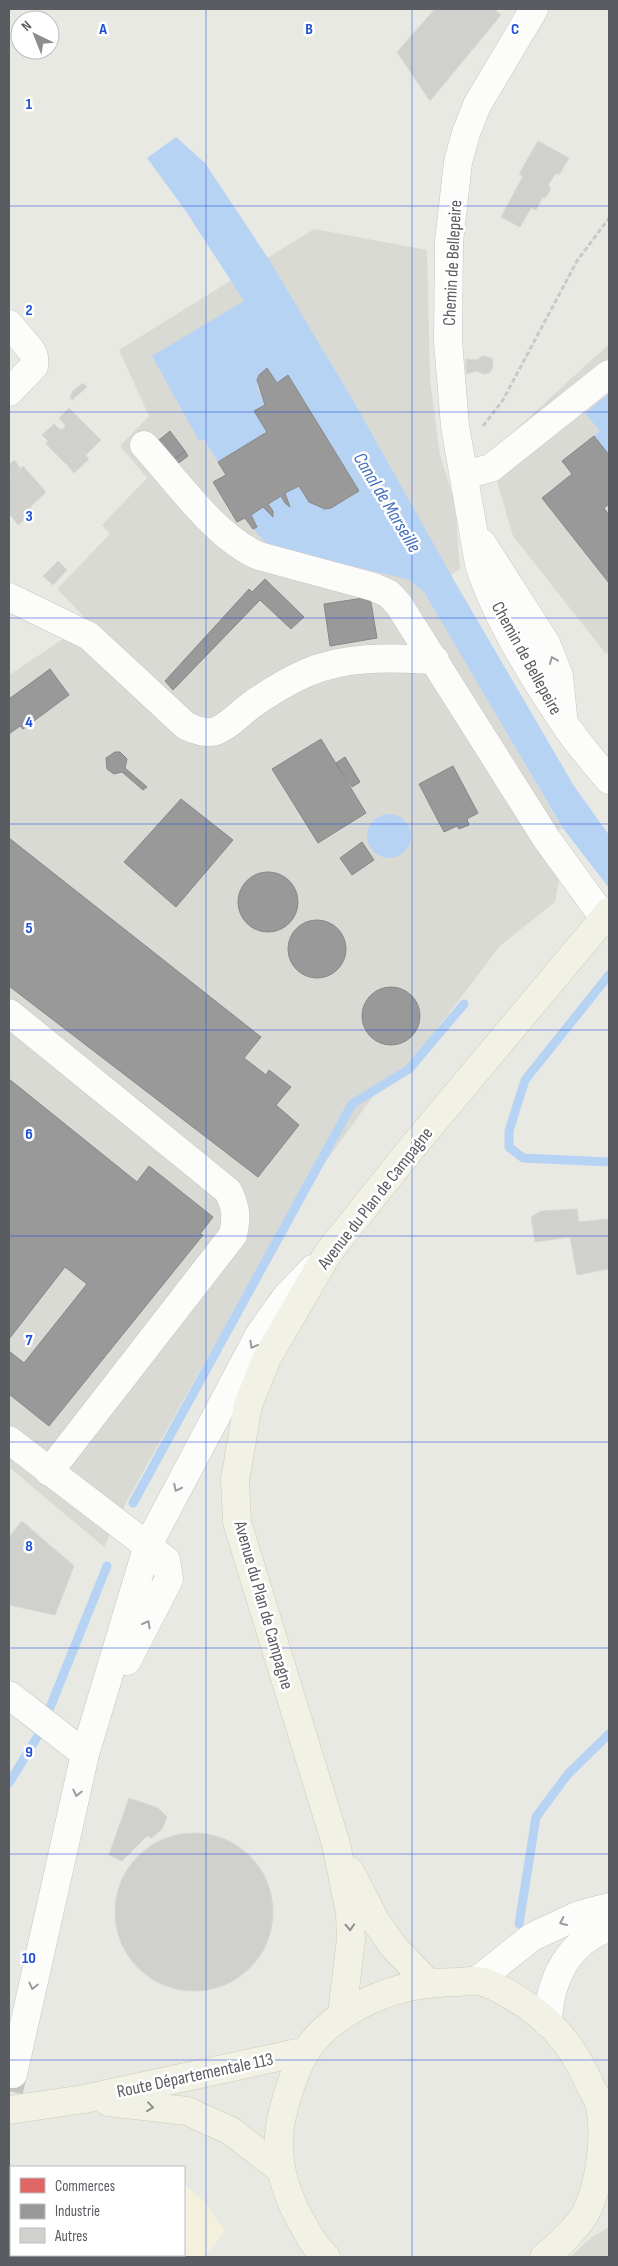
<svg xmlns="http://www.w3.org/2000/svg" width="618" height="2266" font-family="'Sofia Sans Condensed',sans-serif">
<rect width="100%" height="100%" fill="#e9e9e4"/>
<!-- commercial -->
<path fill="#f3f1dc" d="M184,2184L204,2201L225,2231L204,2257H9V2227L11,2228V2255H184Z"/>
<!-- industrial -->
<path fill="#dadad5" d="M314,229L427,250L430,379L440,455L455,503L460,569L425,592L562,828L546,838L561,868L555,902L500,946L411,1063L385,1080L289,1212L128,1499L104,1547L9,1467V675L89,622L57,589L110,534L102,525L147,478L120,446L149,416L119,350Z
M609,344V651L606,654L513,536L489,454Z
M609,2227V2257H570L592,2237Z"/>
<!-- water -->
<path fill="#b7d3f4" d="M176,137L205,163L268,258L354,402L455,582L574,786L609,835V888L562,827L424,592L410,580L398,577L274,547L264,541L253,529L257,527L251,515L263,507L273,517V511L268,504L281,496L285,503L290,506L285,493L299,486C317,518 334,509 359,491L289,376L277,383L267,368L259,375L257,387L265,405L254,411L267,432L218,462L204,439L199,441L152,356L244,301L185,210L147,158Z
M609,394V455L594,436L600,431L585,413Z
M367 836a22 22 0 1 1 44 0a22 22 0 1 1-44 0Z"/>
<!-- shops -->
<path fill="#e06666" stroke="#b86364" d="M40,2255H85L84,2257H38Z"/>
<!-- industry -->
<path fill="#999" stroke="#868788" d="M267,368L277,383L288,375L359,491L331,508L325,509L309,502L299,486L285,493L290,507L285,503L281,496L268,504L273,511V517L263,507L251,515L257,527L253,529L245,518L237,522L213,482L226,475L218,462L267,432L254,411L265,405L257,380L259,375Z
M170,431L185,451L173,460L159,440Z
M594,436L609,455V504L604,508L609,515V583L542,498L572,474L562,461Z
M185,451L188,456L176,465L173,460Z
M265,579L304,617L291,629L260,600L173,690L165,681L249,589L252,592Z
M370,597L377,638L330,646L324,604Z
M50,669L69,695L23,729L20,726L9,734V699Z
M321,739L366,813L318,843L272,769Z
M115,752H120L127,759L125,768L147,787L143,790L122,772L114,774L107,769L106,758Z
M345,757L360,782L352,787L336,763Z
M453,766L478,813L467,819L469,825L459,829L457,826L444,832L419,784Z
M181,799L233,840L176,907L124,862Z
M9,838L261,1037L244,1058L266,1075L269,1070L291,1087L276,1105L299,1125L258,1177L9,986Z
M362,842L374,860L352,875L340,858Z
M238 902a30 30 0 1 1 60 0a30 30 0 1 1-60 0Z
M288 949a29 29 0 1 1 58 0a29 29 0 1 1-58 0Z
M362 1016a29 29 0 1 1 58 0a29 29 0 1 1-58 0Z
M9,1079L137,1182L149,1166L213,1217L200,1234L203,1235L49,1426L9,1394V1351L24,1363L87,1284L65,1267L9,1339Z"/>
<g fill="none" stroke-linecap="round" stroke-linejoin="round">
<!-- stream -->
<path stroke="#b7d3f4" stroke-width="9" d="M609,975L525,1080L509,1131V1147L523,1158L609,1162
M133,1503L352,1104L409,1069L464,1004
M49,1710L107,1566
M9,1783L39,1734
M519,1924L536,1817L568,1774L609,1734"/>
</g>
<!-- building -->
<path fill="#d0d0cd" stroke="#d8d7d3" d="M435,9H494L501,15L430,101L397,52Z
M538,141L569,158L559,175L556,173L548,185L551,189L546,197L542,198L536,210L531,208L520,227L501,217L523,176L519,174Z
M482,356L492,358L493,368L489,373L484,374L477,371L466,374V359L477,360Z
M83,383L87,387L72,400L70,397L73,391Z
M69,408L101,440L86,455L82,451L67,465L46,444L48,441L42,435L54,424L61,430L66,426L59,418Z
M82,451L89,459L74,473L67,465Z
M14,460L21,469L9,481V465Z
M23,466L46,492L30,507L27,503L12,517L9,514V481Z
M27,503L34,512L18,525L12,517Z
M58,561L67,570L53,585L43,576Z
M577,1209L579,1222L609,1219V1269L577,1275L570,1237L535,1242L531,1217L541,1211Z
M22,1521L74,1566L55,1615L9,1605V1537Z
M129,1798L158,1808L167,1817L162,1829L152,1838L147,1836L122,1861L109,1855Z
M115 1912a79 79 0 1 1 158 0a79 79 0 1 1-158 0Z"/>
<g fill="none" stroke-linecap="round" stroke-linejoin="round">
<!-- minor-tunnel -->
<path stroke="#c5c6c3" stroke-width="28" stroke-dasharray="28 14" stroke-linecap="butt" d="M9,2091L13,2074"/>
<!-- minor casing -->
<g stroke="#c5c6c4" stroke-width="29">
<path id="minor" d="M534,9L477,105L466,133L458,162L449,242L448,341L455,426L479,564C496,618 532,676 564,723C577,743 594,762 609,780
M9,324L31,350L34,357V366L9,392
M144,445C177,481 215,537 259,556L374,587L389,594L399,605L546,838L604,918
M464,475L491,468L609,374
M482,543L546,643L559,676L563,716
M9,597L89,636L186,726C196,730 205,734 216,731C229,726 239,714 250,706C268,693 286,682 306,673C347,655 391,658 435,660
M9,1013L228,1191C236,1207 237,1217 233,1235L49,1472
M9,1440L166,1560L169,1579L127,1661
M9,1695L85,1754
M478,1980L532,1937L579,1915L609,1907
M548,2023C549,1981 568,1941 609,1928
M13,2074L85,1754L148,1545L259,1335L286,1297L313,1269"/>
</g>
<!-- major casing -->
<g stroke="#d0ccb2" stroke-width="29">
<path id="major" d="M350,1871L375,1920L393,1946L427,1982
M342,2014L351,1939L350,1913L336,1844L237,1522L235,1480L248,1405L267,1358L328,1253L415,1144L609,912
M108,2102L187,2111L231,2131L281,2170
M9,2110L84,2099L306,2051
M326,2257C317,2250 312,2240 306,2230C285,2195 272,2157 282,2116C296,2056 313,2028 368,2001C400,1986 424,1983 458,1982C464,1982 471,1980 477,1981C492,1982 517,1999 529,2007C559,2029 575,2051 590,2085C593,2091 598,2099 600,2106C606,2136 600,2185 586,2212C580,2225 555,2249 544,2257"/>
</g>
<!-- path -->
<path stroke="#c6cbc9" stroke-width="3" stroke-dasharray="5 2.5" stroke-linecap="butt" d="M483,426L503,400L577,261L609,218"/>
<!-- minor -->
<use href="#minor" stroke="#fcfcfb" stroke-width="28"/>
<!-- major -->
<use href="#major" stroke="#f1f1e6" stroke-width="28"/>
</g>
<!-- one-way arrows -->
<defs><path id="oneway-chevron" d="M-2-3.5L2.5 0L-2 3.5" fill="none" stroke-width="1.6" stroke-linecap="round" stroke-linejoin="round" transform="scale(1.25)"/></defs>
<g stroke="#9a9c9f">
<use href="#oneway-chevron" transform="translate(553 660) rotate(-112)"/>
<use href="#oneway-chevron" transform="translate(253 1345) rotate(119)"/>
<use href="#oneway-chevron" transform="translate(177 1488) rotate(117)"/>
<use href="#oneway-chevron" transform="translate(147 1624) rotate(-61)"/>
<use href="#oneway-chevron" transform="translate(77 1793) rotate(103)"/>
<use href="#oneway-chevron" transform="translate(563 1922) rotate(155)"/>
<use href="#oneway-chevron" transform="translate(33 1986) rotate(103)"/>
</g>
<g stroke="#8e9090">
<use href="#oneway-chevron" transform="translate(350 1927) rotate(87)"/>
<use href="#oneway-chevron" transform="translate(150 2107) rotate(7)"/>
</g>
<!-- grid -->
<path fill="none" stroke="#1d4ed8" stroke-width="1" stroke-opacity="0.55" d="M206,9V2257M412,9V2257M9,206H609M9,412H609M9,618H609M9,824H609M9,1030H609M9,1236H609M9,1442H609M9,1648H609M9,1854H609M9,2060H609"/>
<g text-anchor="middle" stroke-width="5" stroke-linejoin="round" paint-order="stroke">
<!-- street labels -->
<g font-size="18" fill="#595c61" stroke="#fff">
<text transform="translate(452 263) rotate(-87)" y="6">Chemin de Bellepeire</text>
<text transform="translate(527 658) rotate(61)" y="6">Chemin de Bellepeire</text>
<text transform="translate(375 1198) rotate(-52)" y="6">Avenue du Plan de Campagne</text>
<text transform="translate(264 1605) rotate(74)" y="6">Avenue du Plan de Campagne</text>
<text transform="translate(195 2075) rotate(-12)" y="6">Route Départementale 113</text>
</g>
<!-- water labels -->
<g font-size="19" font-style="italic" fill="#4571bd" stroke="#fff">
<text transform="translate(388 502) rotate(59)" y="7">Canal de Marseille</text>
</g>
</g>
<g font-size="16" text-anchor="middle" font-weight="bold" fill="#1d4ed8" stroke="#fff" stroke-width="5" stroke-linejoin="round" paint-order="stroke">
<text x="103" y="34">A</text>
<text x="309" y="34">B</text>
<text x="515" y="34">C</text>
<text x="29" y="109">1</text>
<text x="29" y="315">2</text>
<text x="29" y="521">3</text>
<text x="29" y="727">4</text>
<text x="29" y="933">5</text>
<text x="29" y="1139">6</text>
<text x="29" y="1345">7</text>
<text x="29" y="1551">8</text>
<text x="29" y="1757">9</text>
<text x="29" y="1963">10</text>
</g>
<!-- border -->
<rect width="618" height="2266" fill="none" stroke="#595c61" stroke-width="20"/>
<!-- legend -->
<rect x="10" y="2166" width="175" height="90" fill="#ffffff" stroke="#bdbec0"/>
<rect x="20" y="2178" width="25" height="15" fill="#e06666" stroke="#bdbec0"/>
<text x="55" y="2191" font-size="15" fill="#595c61">Commerces</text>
<rect x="20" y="2204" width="25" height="15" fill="#999999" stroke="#bdbec0"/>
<text x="55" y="2216" font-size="15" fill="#595c61">Industrie</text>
<rect x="20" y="2228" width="25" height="15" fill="#d0d0cd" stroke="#bdbec0"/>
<text x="55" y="2241" font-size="15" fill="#595c61">Autres</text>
<!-- north arrow -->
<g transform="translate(35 35) rotate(317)"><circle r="24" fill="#ffffff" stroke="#bdbec0"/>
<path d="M0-4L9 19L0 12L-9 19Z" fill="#8b8d8f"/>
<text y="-8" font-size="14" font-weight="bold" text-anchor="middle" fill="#595c61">N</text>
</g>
</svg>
